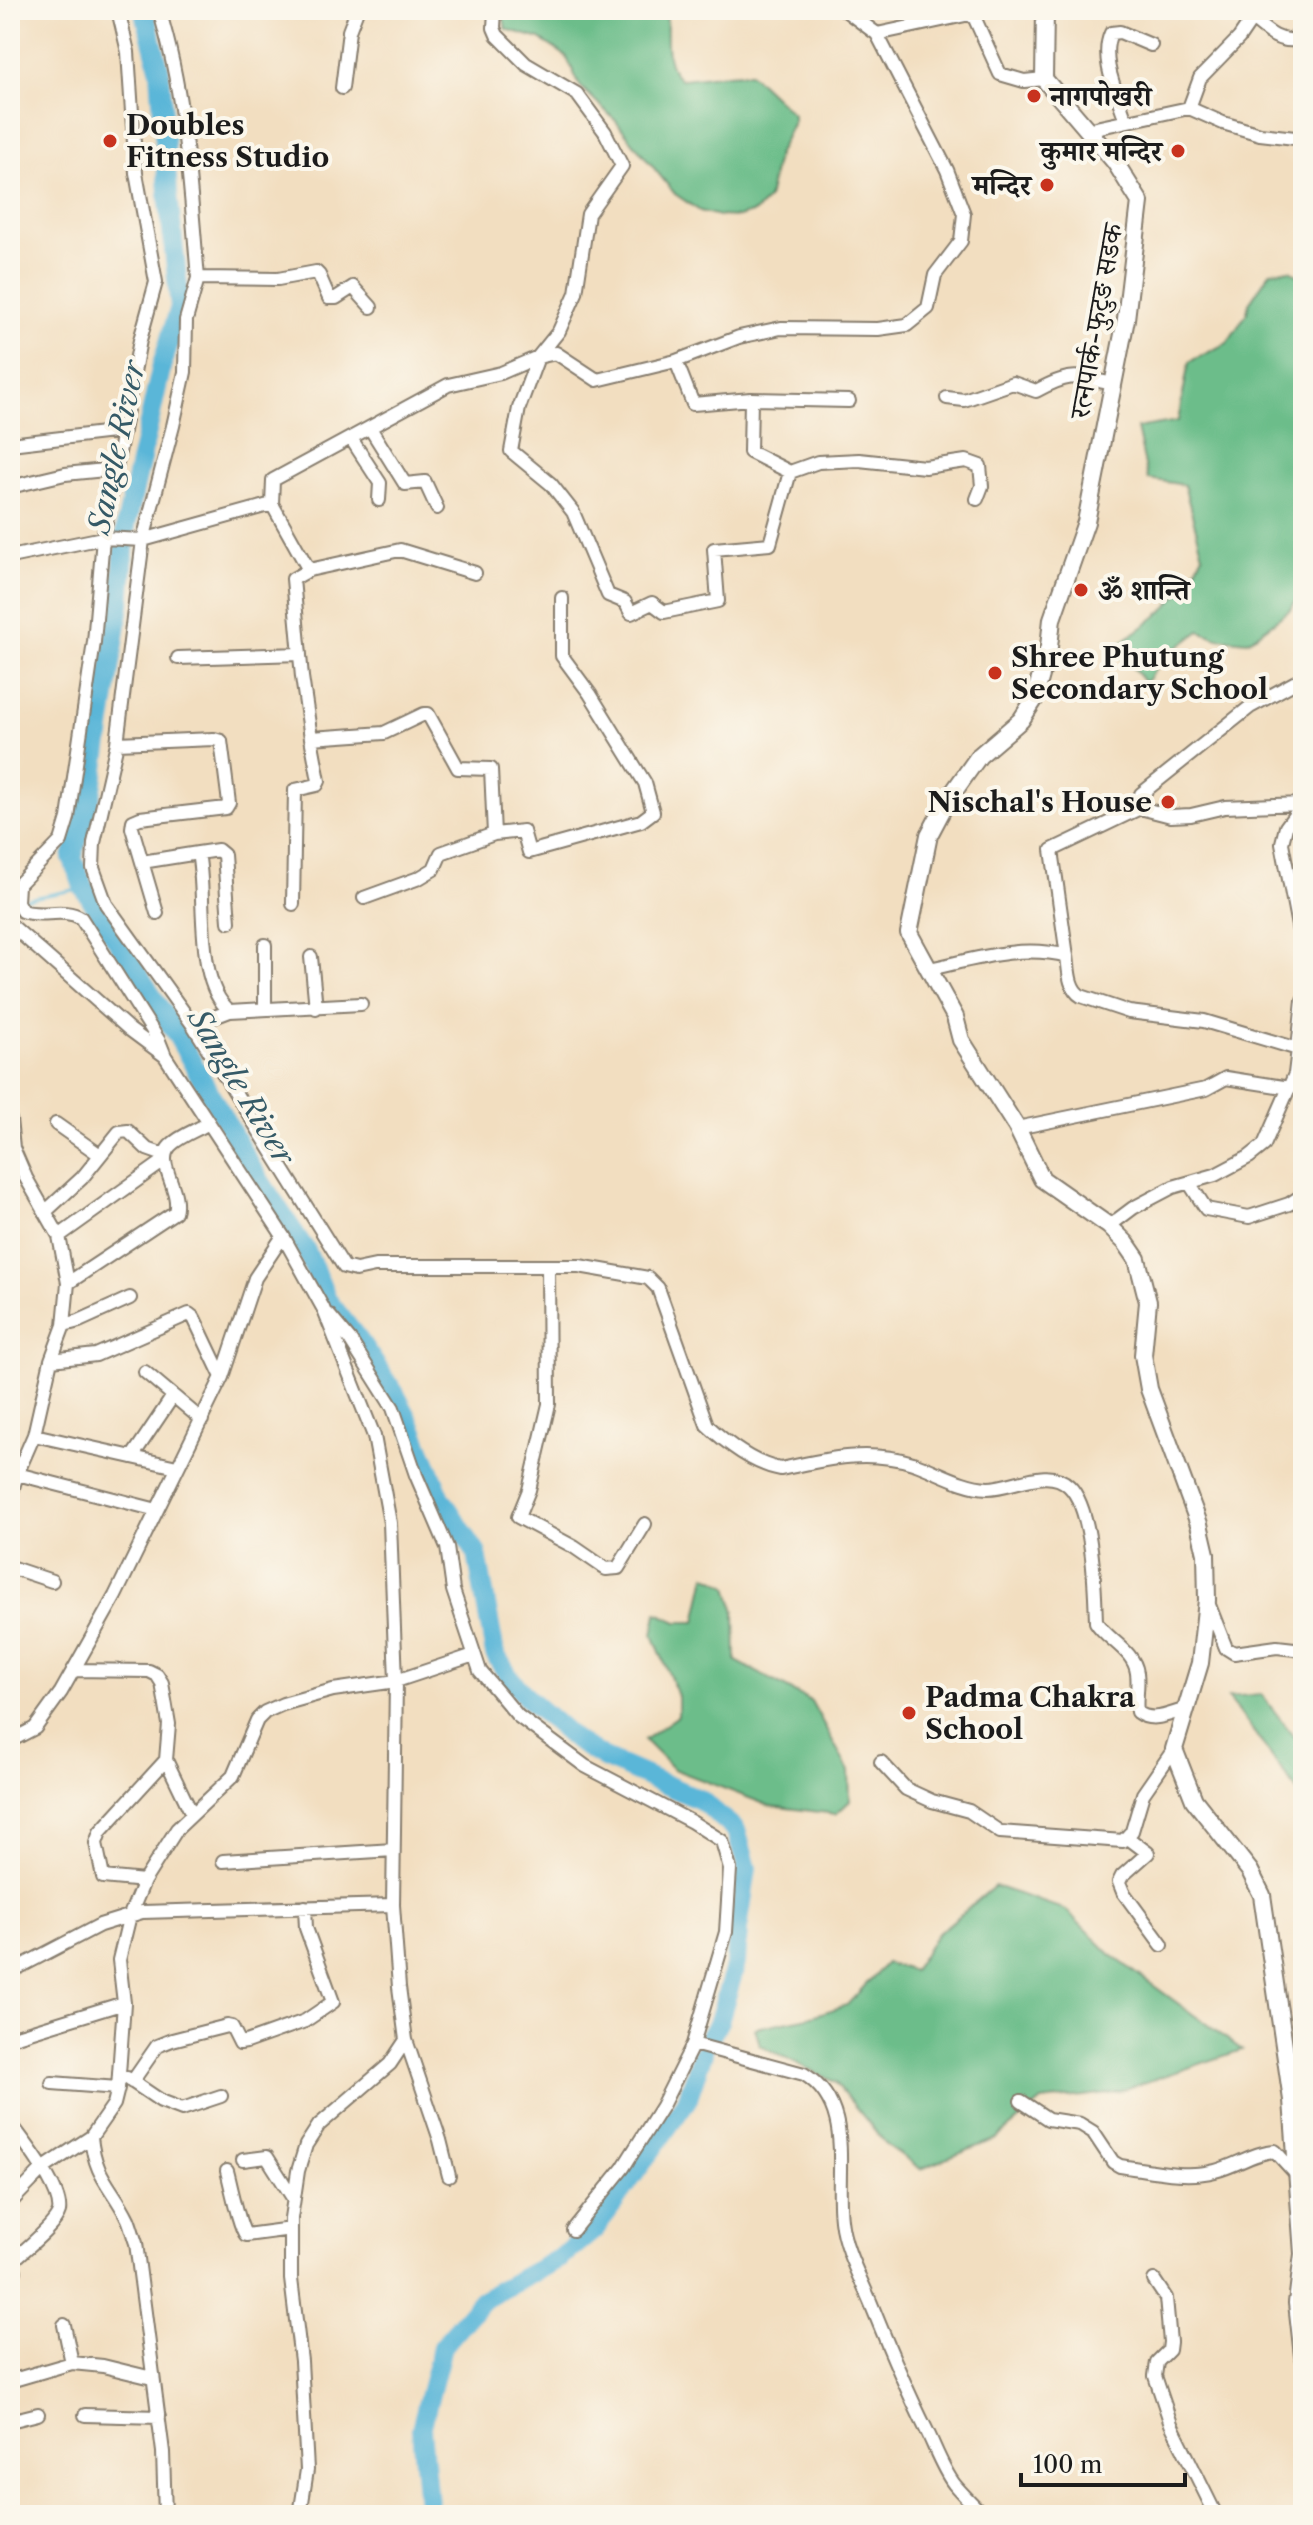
<svg xmlns="http://www.w3.org/2000/svg" width="1313" height="2525" font-family="'Libre Caslon Text','Noto Serif Devanagari',serif">
<rect width="100%" height="100%" fill="#fbf7ec"/>
<filter id="ink" filterUnits="userSpaceOnUse"><feTurbulence type="fractalNoise" baseFrequency=".0125" numOctaves="2"/><feDisplacementMap in="SourceGraphic" scale="16" xChannelSelector="R" yChannelSelector="G"/><feConvolveMatrix kernelMatrix="1 2 1 2 8 2 1 2 1" color-interpolation-filters="sRGB"/></filter>
<filter id="wash" filterUnits="userSpaceOnUse"><feTurbulence type="fractalNoise" baseFrequency=".006" numOctaves="4" result="noise"/><feDisplacementMap in="SourceGraphic" scale="32" xChannelSelector="R" yChannelSelector="G"/><feGaussianBlur stdDeviation="1.8" result="paint"/><feColorMatrix in="noise" values="0 0 0 0 0 0 0 0 0 0 0 0 0 0 0 0 0 1.4 0 .05"/><feComposite in="paint" operator="in"/></filter>
<g filter="url(#wash)">
<rect width="100%" height="100%" fill="#f2dec0"/>
<!-- forest -->
<path fill="#6cbd8a" stroke="#446c53" stroke-width="2" d="M502,10H666C669,32 661,62 680,79C704,78 726,72 750,73L793,114V122L777,155L768,199L755,212L738,217L719,216L700,211L675,194L615,120L580,86L566,56L540,39L506,29Z
M1290,270L1303,279V536L1298,597L1291,609L1248,641L1217,638L1200,631L1166,656L1145,683L1131,666L1111,649C1155,619 1179,605 1203,555L1184,485L1148,479L1137,428L1178,421L1189,362L1227,343L1247,313L1249,303L1271,271Z
M706,1575L728,1586L735,1612L736,1661L811,1701L849,1771L850,1801L836,1814L770,1806L673,1769L644,1740L678,1716V1696L653,1635L657,1613L677,1622H696Z
M1261,1694L1303,1748V1799L1228,1697Z
M995,1886L1066,1910L1110,1954L1242,2050L1116,2092L1042,2101L996,2139L921,2169L887,2145L835,2082L760,2045L755,2028L809,2017L847,2005L886,1963L913,1971L936,1935Z"/>
<g fill="none" stroke-linecap="round" stroke-linejoin="round">
<!-- stream -->
<path stroke="#5ab6d8" stroke-width="3" d="M21,900L84,888"/>
<!-- river -->
<path stroke="#5ab6d8" stroke-width="20" d="M144,10L160,71L168,193L180,307L162,365L126,525L120,604L91,795L72,858L84,888L178,1037L251,1167L306,1251L328,1301L360,1342L394,1392L410,1422L441,1498L477,1554L495,1654L509,1677L527,1698L576,1741L604,1758L701,1800L736,1830L747,1868L738,1929L736,1963L719,2021L707,2041
M429,2515L421,2429L442,2347L482,2300L560,2258L595,2229L687,2100L703,2053"/>
</g>
</g>
<g filter="url(#ink)">
<g fill="none" stroke-linecap="round" stroke-linejoin="round">
<!-- minor casing -->
<g stroke="#877d6e" stroke-width="16">
<path id="minor" d="M118,10L128,52L136,173L156,282L140,340L103,538L94,642L68,818L61,841L18,885L17,902L22,911C41,918 64,907 81,918L159,1041L165,1056
M159,10C186,97 190,188 198,278
M495,10L494,28L497,35L526,64L577,94L605,132L622,166L588,214L576,293L559,331L538,357L519,408L511,451L551,484L573,512L608,595L625,602L631,613L652,603L664,612L718,601L714,549L770,544L790,472L750,452L751,399L849,401
M845,10L877,34L970,14L975,19L1000,74L1024,81L1044,79
M1252,19C1265,29 1276,42 1294,40L1303,26
M342,88L349,31L357,10
M1189,108L1200,78L1239,38L1258,10
M1126,121C1118,95 1099,59 1111,33L1120,32L1151,45
M1086,130L1189,108L1223,123L1260,134L1295,138L1303,136
M371,307L353,287L336,298H329L319,275L316,272L278,279L198,278L186,320L185,372L173,426L143,540L117,743L94,843L93,868L106,904L193,1025L344,1267L356,1270L375,1266H579L648,1278L658,1288L707,1425C726,1443 755,1465 781,1469C826,1459 866,1449 913,1463C937,1471 962,1487 988,1488C1013,1488 1048,1465 1069,1486C1093,1509 1095,1589 1096,1622C1107,1640 1134,1650 1137,1673C1139,1686 1135,1699 1137,1712C1153,1724 1170,1713 1187,1709
M676,361L693,404L751,399
M947,398L964,400L1013,383L1036,391C1071,372 1075,376 1113,384
M370,428L405,484L425,482L437,508
M352,440L380,483L379,500
M10,444L121,431
M790,472L818,462L859,460L925,467L966,461L980,466L982,486L977,499
M10,487L65,474L115,469
M10,557L103,538L143,540L272,504
M309,570L400,550L475,573
M562,598V656L590,694L645,783L653,812L641,821L529,852L523,831L494,834L491,769L458,768L428,714H424L384,733L311,738L302,677L293,579L309,570L272,504L273,480L448,385L501,373L538,357L556,353L597,380L676,361L739,337L781,328L878,329L907,325L928,308L935,275L961,241L964,214L947,170L877,34
M178,658L300,654
M117,743L214,739L221,741L229,803L226,808L140,818L133,821L132,828L157,913
M1303,804L1286,827L1282,843L1303,952
M1140,808L1171,816L1191,815L1225,807L1303,804
M198,853L218,850L224,855L229,922
M142,862L198,853C207,896 194,983 230,1011
M364,898L419,878L434,869L441,853L494,834
M293,904L295,790L317,785L319,781L311,738
M10,924L130,1030L165,1056L283,1236L323,1308L374,1436L390,1523L396,1681L393,1905L399,1987L406,2040L390,2064L319,2125L306,2145L298,2171L291,2218V2279L301,2361L307,2470L300,2515
M1067,956L1052,850L1140,808L1138,802L1141,794L1250,707L1303,678
M311,957L316,1008
M930,969C975,959 1021,944 1067,956C1069,969 1068,988 1081,996L1129,1012L1204,1021L1298,1049L1303,1000
M265,1009V945
M193,1025L230,1011L361,1004
M10,1119L13,1148L26,1178L59,1236L68,1283L64,1325L51,1360L34,1435L17,1474L10,1498
M56,1124L100,1155
M1017,1128L1206,1089L1226,1078L1290,1088
M1190,1184L1206,1209L1249,1217L1289,1204L1303,1195
M45,1212L82,1178L119,1132L128,1131L147,1149L164,1155
M1109,1226L1133,1208L1173,1187L1215,1175L1249,1157L1264,1145L1295,1074L1298,1049L1303,1051
M59,1236L164,1161
M548,1266L549,1404L529,1490L518,1517L574,1547L606,1569L618,1568L645,1524
M68,1283L175,1212C182,1190 154,1162 170,1146C179,1136 197,1130 209,1123
M329,1315L350,1340L393,1408L416,1475L447,1547L453,1590L480,1671L518,1716L585,1766L692,1822L722,1841L730,1869L726,1932L693,2044L662,2106L623,2168L573,2230
M64,1325L79,1321L130,1298
M51,1360L96,1355L189,1314L194,1318L222,1377
M145,1372L202,1420
M34,1435L177,1467
M132,1457L173,1396
M17,1474L157,1510
M10,1567L52,1581
M1207,1600L1226,1648L1234,1653L1277,1647L1303,1650
M73,1670L149,1671L157,1675L162,1683L169,1724L166,1760L192,1814
M10,1741L35,1728L61,1692L115,1596L222,1377L255,1278L283,1236
M881,1762L906,1789L932,1801L969,1811L1000,1832L1123,1841L1132,1831L1143,1794L1174,1749
M1128,1838L1148,1853L1122,1876L1119,1882L1123,1892L1162,1945
M223,1861L393,1850
M144,1881L103,1877L96,1843L100,1832L166,1760
M10,1972L100,1925L142,1912L393,1905
M10,2038L124,2003
M406,2040L440,2140L449,2176
M693,2044L804,2074C855,2106 835,2169 841,2220C844,2249 861,2279 872,2306C889,2348 906,2389 926,2429C935,2447 942,2468 954,2484C963,2495 974,2505 983,2515
M127,2078L161,2101L182,2109L221,2096
M132,2082L157,2046L172,2040L227,2026L232,2027L240,2043L246,2042L305,2021L333,2002L306,1928L305,1907
M52,2083L118,2088
M1021,2101L1048,2119L1080,2124L1093,2132L1113,2162L1120,2166C1150,2170 1185,2179 1215,2171C1236,2166 1254,2152 1275,2151L1297,2175
M10,2127L14,2128C26,2144 63,2191 59,2212C55,2226 26,2248 15,2259L12,2264L15,2271L10,2277
M91,2137C95,2178 112,2186 128,2219C131,2226 133,2235 136,2243L163,2452L165,2515
M243,2160L267,2157L293,2198
M227,2171C231,2185 239,2227 246,2235L291,2229
M10,2203L44,2168L91,2137L114,2104L118,2088L124,2003L119,1960L130,1915L144,1881L177,1829L233,1776L257,1720L265,1712L283,1704L333,1690L396,1681L474,1655
M1154,2280L1166,2298L1170,2342L1169,2350L1157,2362L1155,2376L1171,2424L1216,2515
M64,2325L72,2363
M10,2381L72,2363L103,2366L152,2378
M85,2415L159,2417
M10,2421L38,2414"/>
</g>
<!-- tertiary casing -->
<g stroke="#877d6e" stroke-width="20">
<path id="tertiary" d="M1045,10L1044,79L1115,162L1140,202L1126,319L1086,522L1052,619L1049,647L1034,700L1021,720L979,756L947,801L929,835L909,933L955,1017L961,1040L1017,1128L1042,1179L1109,1226L1126,1243L1137,1259L1148,1302L1143,1355L1149,1389L1199,1524L1206,1554L1207,1600L1200,1663L1174,1749L1194,1800L1250,1871L1262,1895L1292,2100L1303,2254L1297,2303L1303,2356"/>
</g>
<!-- minor -->
<use href="#minor" stroke="#fff" stroke-width="12"/>
<!-- tertiary -->
<use href="#tertiary" stroke="#fff" stroke-width="16"/>
</g>
</g>
<!-- markers -->
<g fill="#c8321e" stroke="#fbf7ec" stroke-width="3">
<circle cx="1034" cy="96" r="8"/>
<circle cx="110" cy="141" r="8"/>
<circle cx="1178" cy="151" r="8"/>
<circle cx="1047" cy="185" r="8"/>
<circle cx="1081" cy="590" r="8"/>
<circle cx="995" cy="673" r="8"/>
<circle cx="1168" cy="802" r="8"/>
<circle cx="909" cy="1713" r="8"/>
</g>
<g text-anchor="middle" stroke-width="8" stroke-linejoin="round" paint-order="stroke">
<!-- poi labels -->
<g font-size="28" font-weight="bold" fill="#1c1c1c" stroke="#fbf7ec" text-anchor="start">
<text x="1050" y="106">नागपोखरी</text>
<text x="126" y="135">Doubles<tspan x="126" dy="32">Fitness Studio</tspan></text>
<text x="1162" y="161" text-anchor="end">कुमार मन्दिर</text>
<text x="1031" y="195" text-anchor="end">मन्दिर</text>
<text x="1097" y="600">ॐ शान्ति</text>
<text x="1011" y="667">Shree Phutung<tspan x="1011" dy="32">Secondary School</tspan></text>
<text x="1152" y="812" text-anchor="end">Nischal's House</text>
<text x="925" y="1707">Padma Chakra<tspan x="925" dy="32">School</tspan></text>
</g>
<!-- street labels -->
<g font-size="28" fill="#1c1c1c" stroke="#fbf7ec">
<text transform="translate(1096 321) rotate(-80)" y="10">रत्नपार्क-फुटुङ सडक</text>
</g>
<!-- water labels -->
<g font-size="30" font-style="italic" fill="#355a67" stroke="#fbf7ec">
<text transform="translate(117 447) rotate(-78)" y="10">Sangle River</text>
<text transform="translate(241 1087) rotate(59)" y="10">Sangle River</text>
</g>
</g>
<!-- margin -->
<rect width="1313" height="2525" fill="none" stroke="#fbf7ec" stroke-width="40"/>
<!-- scale -->
<path d="M1021 2473v12h164v-12" fill="none" stroke="#1c1c1c" stroke-width="4"/>
<text x="1033" y="2473" font-size="24" fill="#1c1c1c" stroke="#fbf7ec" stroke-width="6" paint-order="stroke">100 m</text>
</svg>
